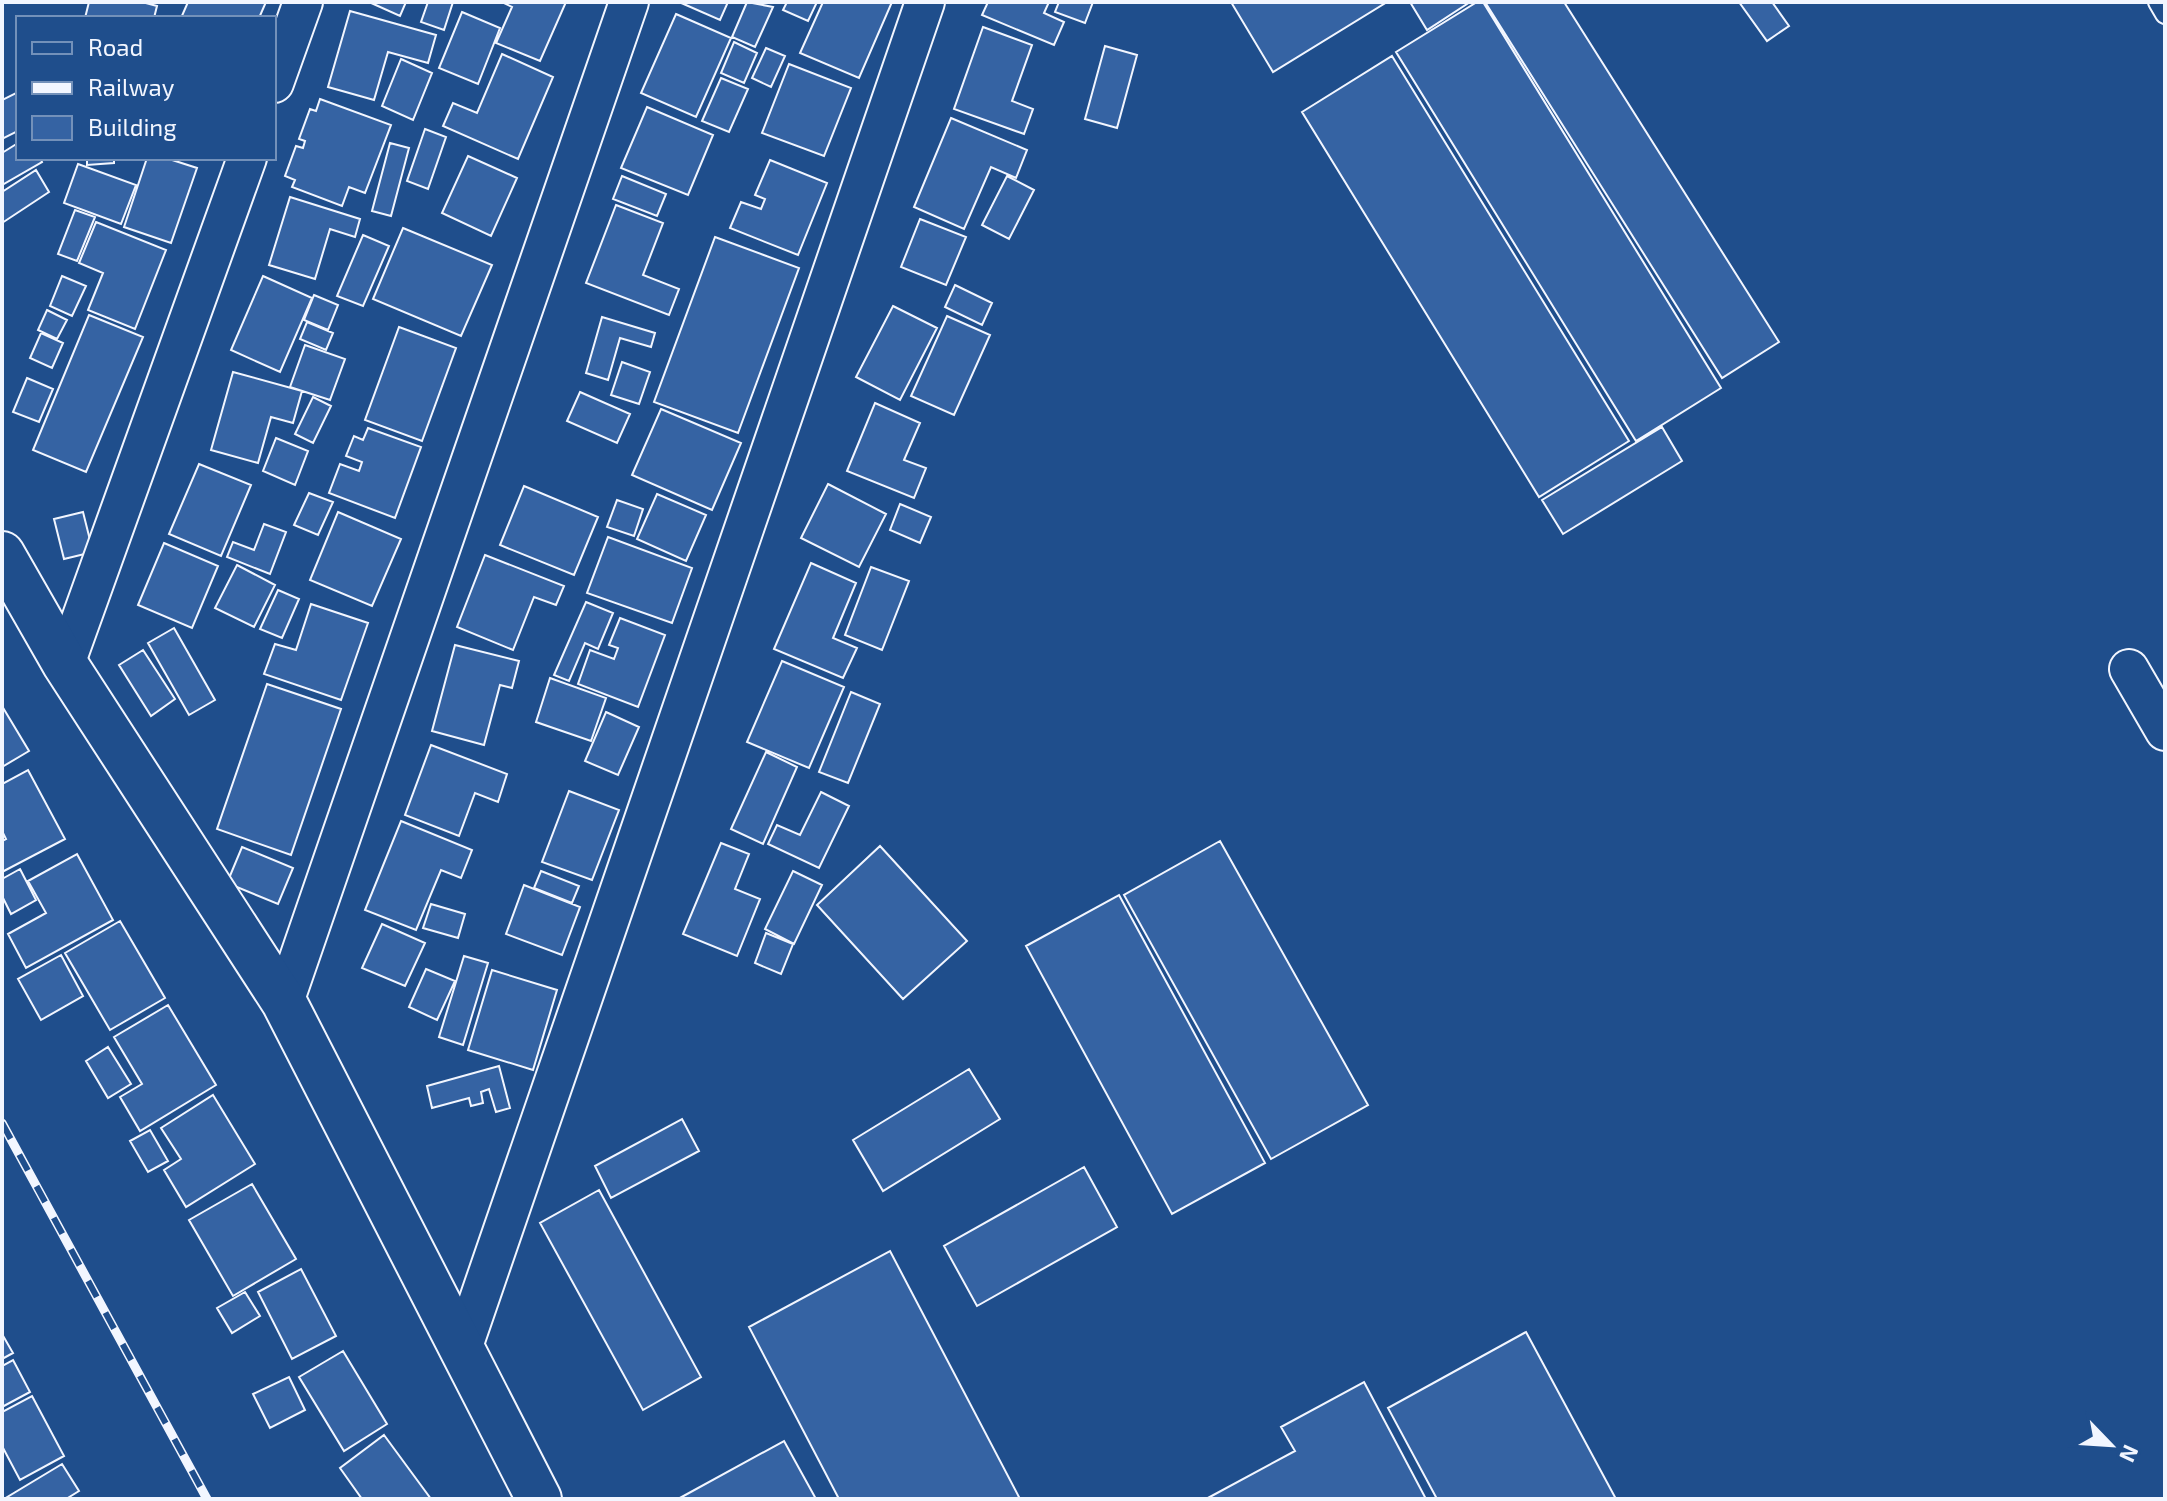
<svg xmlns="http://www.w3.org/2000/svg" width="2167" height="1501" font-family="'Exo 2',sans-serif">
<rect width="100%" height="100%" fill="#1f4e8c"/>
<!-- building -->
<path fill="#3563a3" stroke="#f2f6ff" stroke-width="2" d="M89,2H142L157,6L154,18H85Z
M188,2H266L259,18H181Z
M369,2H406L400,16Z
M428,2H453L444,30L421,22Z
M502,2H566L540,61L496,43L512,7Z
M679,2H728L720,20Z
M747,2L773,7L755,47L732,37Z
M787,2H817L808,21L783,10Z
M823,2H892L859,78L800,53Z
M988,2H1049L1044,13L1064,22L1054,45L982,15Z
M1059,2H1093L1085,23L1055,12Z
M1231,2H1387L1273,72Z
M1410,2H1470L1427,30Z
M1477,2H1483L1721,388L1636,441L1396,52Z
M1485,2H1564L1779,342L1722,378Z
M1739,2H1772L1789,26L1767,41Z
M350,11L436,35L428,63L388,52L374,100L328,87Z
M462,12L500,28L478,84L439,68Z
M676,14L731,38L696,117L641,93Z
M983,27L1032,45L1012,101L1033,109L1024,134L954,109Z
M734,42L757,53L744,83L721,73Z
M1105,46L1137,55L1117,128L1085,119Z
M766,48L785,56L771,87L752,78Z
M502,54L553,77L518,159L443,126L453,103L477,113Z
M1392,56L1629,441L1539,497L1302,112Z
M401,59L432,73L413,120L382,106Z
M789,64L851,88L824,156L762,133Z
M721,78L748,89L729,132L702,121Z
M18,92V131L2,139V100Z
M320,99L391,125L365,193L349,187L342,206L292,187L295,180L285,176L296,146L303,148L305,141L299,139L310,109L316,111Z
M647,107L713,135L688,195L621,168Z
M951,118L1027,150L1016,178L991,167L964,229L914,207Z
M425,129L446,137L428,189L407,181Z
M18,143V158H40L42,162L2,185V153Z
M390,143L409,148L391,216L372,211Z
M468,156L517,178L491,236L442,213Z
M87,158H114V163L87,165Z
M147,158H166L197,168L171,243L124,227Z
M770,160L827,183L798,255L730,228L741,202L761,209L765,199L755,195Z
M78,164L136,185L121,224L64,203Z
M36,170L49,192L2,223V192Z
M622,176L666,194L657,216L613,199Z
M1007,176L1034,190L1009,239L982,225Z
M290,197L360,219L355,237L330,229L315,279L269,265Z
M616,205L663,223L643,275L679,289L669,315L586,283Z
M75,210L95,217L77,261L58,254Z
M920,219L966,237L946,285L901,267Z
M96,222L166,250L135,329L88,310L103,273L79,263Z
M403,228L492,265L461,336L373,299Z
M363,235L389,246L363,306L337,296Z
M715,237L799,268L738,433L654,402Z
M62,276L86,286L72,316L50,306Z
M263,276L312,298L280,372L231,350Z
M955,285L992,303L982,325L945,307Z
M314,295L338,305L328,330L304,320Z
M893,306L937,328L900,400L856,377Z
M47,310L67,320L57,339L38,330Z
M89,315L143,337L86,472L33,450Z
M947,316L990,335L954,415L911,396Z
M602,317L655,333L651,347L620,338L608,380L586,373Z
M307,322L333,333L326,350L300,339Z
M399,327L456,348L422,441L365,420Z
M41,333L63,343L52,368L30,358Z
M305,345L345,359L330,400L290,387Z
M622,362L650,372L639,404L611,395Z
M233,372L302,391L293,423L271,417L258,463L211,450Z
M27,378L53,389L39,422L13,412Z
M580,392L630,414L617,443L567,421Z
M313,397L331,406L313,443L295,434Z
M875,403L920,423L904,460L926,468L914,498L847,471Z
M661,409L741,443L712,510L632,475Z
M1662,427L1682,461L1563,534L1542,500Z
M368,428L421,447L395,518L329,493L340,464L359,471L362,462L346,456L354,436L363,440Z
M276,438L308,451L295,485L263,471Z
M199,464L251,485L221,556L169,534Z
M828,484L886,514L859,567L801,538Z
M524,486L598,517L574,575L500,545Z
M309,493L333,502L318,535L294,525Z
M657,494L706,515L686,561L637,539Z
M617,500L643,509L634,536L607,527Z
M900,504L931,517L920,543L890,530Z
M83,512L93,552L64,559L54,519Z
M338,512L401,539L372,606L310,580Z
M264,524L286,532L270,574L227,557L233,542L254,550Z
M608,537L692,568L672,623L587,593Z
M164,543L218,566L192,628L138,605Z
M485,555L564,586L556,605L534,597L513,650L457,627Z
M811,563L856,583L833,638L857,648L843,678L774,649Z
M237,565L275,585L254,627L215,608Z
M871,567L909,581L882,650L845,635Z
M278,590L299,599L282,638L260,629Z
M586,602L613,613L598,649L585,643L569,681L554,675Z
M311,604L368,623L341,700L264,674L275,644L296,650Z
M620,618L665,635L638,707L578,684L590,650L614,659L618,648L609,645Z
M174,628L215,700L189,715L148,643Z
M455,645L519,661L512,688L500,685L484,745L432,731Z
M143,650L175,699L151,716L119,665Z
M782,661L844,687L809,768L747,742Z
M550,678L606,698L591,741L536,722Z
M267,684L341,709L291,855L217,829Z
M851,692L880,704L848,783L819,772Z
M2,706L29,751L2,767Z
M606,712L639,727L618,775L585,761Z
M431,745L507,774L498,802L475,793L459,836L405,815Z
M766,752L797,767L763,844L731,829Z
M28,770L65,839L2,872V841L6,839L2,831V784Z
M569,791L619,810L592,880L542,862Z
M821,792L849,806L819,868L768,844L777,825L800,835Z
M401,821L472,850L461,878L441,870L416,930L365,910Z
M1220,841L1368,1105L1271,1159L1124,895Z
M721,843L749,854L735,889L760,899L737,956L683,934Z
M880,846L967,941L903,999L817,905Z
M242,847L293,868L278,904L227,883Z
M77,854L113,920L26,968L8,934L46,913L28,881Z
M20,869L36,900L11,914L2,896V879Z
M541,871L579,886L572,903L534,888Z
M793,871L822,885L794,944L765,929Z
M524,885L580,907L562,955L506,934Z
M1119,895L1265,1163L1172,1214L1026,946Z
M431,904L465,914L458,938L423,928Z
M120,921L165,998L110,1030L65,953Z
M382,924L425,943L405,986L362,968Z
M766,933L793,944L781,974L755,963Z
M61,955L83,996L41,1020L18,979Z
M464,956L488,963L463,1045L439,1037Z
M426,969L455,981L437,1020L409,1007Z
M492,970L557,990L533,1070L468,1050Z
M168,1005L216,1085L140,1131L120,1097L142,1084L114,1037Z
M108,1047L131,1084L108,1098L86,1061Z
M499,1066L510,1108L496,1112L489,1089L481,1092L483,1103L471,1106L469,1098L432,1108L427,1086Z
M969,1069L1000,1119L883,1191L853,1140Z
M213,1095L255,1164L186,1207L164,1170L181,1159L161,1128Z
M682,1119L699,1151L611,1198L595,1166Z
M150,1130L168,1161L148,1172L130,1141Z
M1084,1167L1117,1227L977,1306L944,1246Z
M252,1184L296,1259L233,1296L189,1220Z
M599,1190L701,1377L643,1410L540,1223Z
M890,1251L1020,1499H839L749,1327Z
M301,1269L336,1336L292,1359L258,1292Z
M245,1292L260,1316L232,1333L217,1308Z
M1526,1332L1616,1499H1437L1388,1408Z
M2,1334L13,1353L2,1359Z
M343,1351L387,1424L344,1451L299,1377Z
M13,1360L30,1392L2,1407V1366Z
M289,1377L305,1410L270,1428L253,1394Z
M1364,1382L1426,1499H1206L1295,1451L1281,1427Z
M32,1396L64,1456L20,1480L2,1446V1412Z
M384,1435L431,1499H362L340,1468Z
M784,1441L816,1499H678Z
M62,1464L79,1491L66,1499H4Z"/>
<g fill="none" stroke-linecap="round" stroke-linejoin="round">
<!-- service casing -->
<g stroke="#f2f6ff" stroke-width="22">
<path id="service" d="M2158,2L2165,14"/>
</g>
<!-- minor casing -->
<g stroke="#f2f6ff" stroke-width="42">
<path id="minor" d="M274,83L303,2
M65,664L247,158
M2129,669L2165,731
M284,1002L629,2
M461,1352L925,2"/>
</g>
<!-- tertiary casing -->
<g stroke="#f2f6ff" stroke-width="48">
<path id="tertiary" d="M2,554L65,664L284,1002L539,1499"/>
</g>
<!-- service -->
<use href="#service" stroke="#1f4e8c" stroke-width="18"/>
<!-- minor -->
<use href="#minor" stroke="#1f4e8c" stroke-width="38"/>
<!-- tertiary -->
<use href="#tertiary" stroke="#1f4e8c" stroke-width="44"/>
<!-- rail casing -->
<g stroke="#f2f6ff" stroke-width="9">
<path id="rail" d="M2,1123L207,1499"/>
</g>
<!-- rail -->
<use href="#rail" stroke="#1f4e8c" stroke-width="6" stroke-dasharray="18" stroke-linecap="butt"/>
</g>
<!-- border -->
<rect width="2167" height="1501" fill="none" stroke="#f2f6ff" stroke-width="8"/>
<!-- legend -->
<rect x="16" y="16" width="260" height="144" fill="#1f4e8c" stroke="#7391ba" stroke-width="2"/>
<rect x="32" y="42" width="40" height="12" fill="#1f4e8c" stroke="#7391ba" stroke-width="2"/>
<text x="88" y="56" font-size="24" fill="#f2f6ff">Road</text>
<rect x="32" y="82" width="40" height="12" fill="#f2f6ff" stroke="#7391ba" stroke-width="2"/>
<text x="88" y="96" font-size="24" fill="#f2f6ff">Railway</text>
<rect x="32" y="116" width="40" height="24" fill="#3563a3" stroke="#7391ba" stroke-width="2"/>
<text x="88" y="136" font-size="24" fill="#f2f6ff">Building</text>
<!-- north arrow -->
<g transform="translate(2111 1445) rotate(115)" stroke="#1f4e8c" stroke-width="6" paint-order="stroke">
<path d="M0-6L14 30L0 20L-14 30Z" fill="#f2f6ff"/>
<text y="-12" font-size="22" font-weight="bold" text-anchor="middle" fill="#f2f6ff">N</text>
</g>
</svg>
